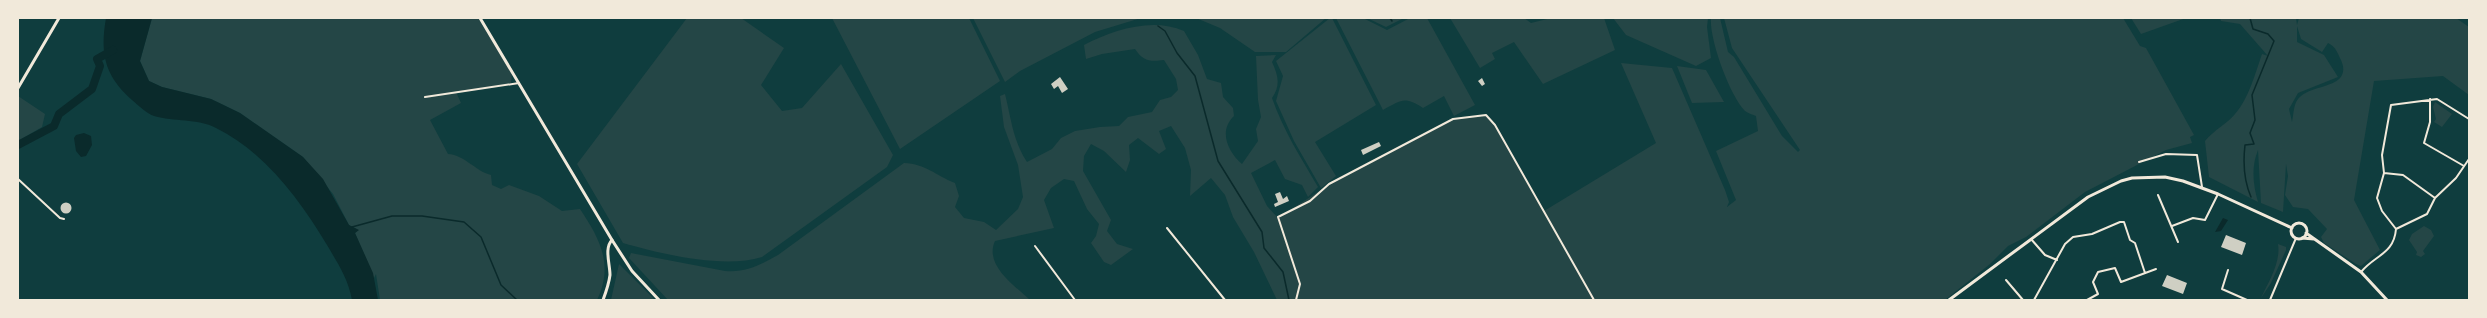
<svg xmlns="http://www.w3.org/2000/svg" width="2487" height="318" font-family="Spectral,serif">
<rect width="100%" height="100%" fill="#0f3d3e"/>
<!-- green -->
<path fill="#244646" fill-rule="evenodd" d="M152,18H478L512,74L511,83L456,92L461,103L430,120L448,154C465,155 475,171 491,175L492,185L501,189L509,185L539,196L562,211L580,209C600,239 614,265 597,300H380L376,274L374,278L355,233L358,230L349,225L333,194L303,157L240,113L211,99L162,87L149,81L140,61Z
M687,18H741L784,48L761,85L782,111L802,108L841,64L893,155L887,167L762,257C724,269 661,254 623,243L577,164Z
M832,18H969L1000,81L900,149Z
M973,18H1141L1095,32L1020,71L1005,82Z
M1196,18H1326L1286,52H1255L1220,28Z
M1330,18H1332L1376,105L1315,142L1336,176L1321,188L1294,141L1276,101L1283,76L1276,61Z
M1336,18H1363L1387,30L1410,18H1427L1475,105L1454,116L1444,96L1423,108C1404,96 1402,100 1383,110Z
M1367,18H1404L1386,27Z
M1450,18H1524L1531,23L1551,18H1604L1615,50L1543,84L1514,42L1492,53L1495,59L1480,68Z
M1613,18H1708L1707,27L1711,58L1696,66L1626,35Z
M1711,18H1720L1728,52L1734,57L1782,136L1798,152L1800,150L1732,48L1724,18H2123L2140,46L2146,48L2194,135L2190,137L2192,143L2166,150L2085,192L2026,237L2008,246L1990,264L1945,300H1277L1254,252L1233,217L1225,195L1211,178L1190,196L1191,170L1185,148L1171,126L1159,131L1166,149L1159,154L1138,138L1129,145L1130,160L1126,172L1104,151L1091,144L1084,156L1083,171L1111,220L1107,231L1117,244L1133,249L1111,265L1104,262L1091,243L1096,236L1099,224L1087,209L1074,181L1064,179L1051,188L1044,200L1054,228L995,241C984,265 1014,285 1030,300H668L629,258L631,253L636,254L725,271C746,273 760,265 778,255L904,163C926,164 935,175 955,183L959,196L955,207L964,218L984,222L996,230L1018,209L1023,197L1018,165L1004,127L1000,96L1005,94C1011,118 1013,141 1027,162L1052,149L1061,138L1075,131L1100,127L1119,126L1128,117L1152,112L1160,100L1171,97L1178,90L1176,79L1164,60C1150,62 1143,61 1135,49L1102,54L1086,59L1084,45C1113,30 1152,17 1184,31L1198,55L1207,79L1221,83L1223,97L1233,108L1234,116C1218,131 1228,152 1242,164L1258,141L1256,129L1261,117L1258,100L1256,56L1276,55L1272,62C1278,75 1281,85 1272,98C1283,130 1301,158 1318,187L1308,197L1302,185L1285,179L1275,160L1251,173L1267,206L1278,218L1336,180L1453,119L1486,115L1495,125L1544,211L1656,143L1621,63L1672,68L1725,190L1729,202L1727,207L1736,200L1716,151L1758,131L1756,116C1753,115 1748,113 1745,111C1730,96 1709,39 1711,18Z
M2131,18H2186L2141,34Z
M2220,18H2296L2297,25L2299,18H2456L2469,27V95L2443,76L2374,81L2354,200L2380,250L2361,266L2356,264L2324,243L2321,237L2327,229L2308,209L2293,207L2285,195L2288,176L2286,164L2283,212L2261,203L2258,150C2251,167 2253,185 2258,202L2209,177L2205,141C2215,129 2227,124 2235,114C2249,98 2255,74 2262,54L2268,56L2240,24L2221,21ZM2297,26L2301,39L2322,52L2328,43C2336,47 2337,52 2341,60C2353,88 2314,84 2301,96C2293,102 2294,113 2292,122L2289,109L2298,93L2338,77L2324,55L2297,42Z
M1677,66L1706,70L1724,102L1692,103Z
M18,96L45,114L42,127L18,141Z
M2435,102L2452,114L2442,127L2434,122L2436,119L2433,107Z
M2424,226L2431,230L2434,236L2423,251L2425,254L2421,257L2416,255L2417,252L2409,240L2412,234Z
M2278,244L2286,247V250L2271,283L2261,298C2269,281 2281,262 2278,244Z
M619,264L655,300H611Z"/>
<!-- water -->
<path fill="#0a2a2b" d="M106,18H152L140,61L149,81L162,87L211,99L240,113L303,157L323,179L349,225L359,230L355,233L373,273L378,300H352C348,278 338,264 327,245C300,200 265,152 216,128C197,118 174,122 154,116C146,113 138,105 132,100C104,75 100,53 106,18Z
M84,133L91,136L92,145L86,156L81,157L76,151L74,138L76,135Z
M2223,218L2228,220L2221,231L2215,232Z"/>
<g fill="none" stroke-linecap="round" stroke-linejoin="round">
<!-- stream -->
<path stroke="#0a2a2b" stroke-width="1.5" d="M1390,18L1392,21
M2250,18L2253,29L2268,34L2274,41L2252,95L2255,120L2250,133L2254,144L2245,145C2243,162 2244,181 2251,197
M1158,26L1165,31L1177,53L1195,76L1218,161L1262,232L1264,248L1283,272L1289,300
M352,227L392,216H422L464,222L481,237L501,285L517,300"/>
<!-- river -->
<path stroke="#0a2a2b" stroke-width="8" d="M18,145L54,126L59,114L92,89L100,66L97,59L113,50"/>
</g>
<!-- building -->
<path fill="#cfcfc3" d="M1060,77L1068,89L1062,93L1058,86L1054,89L1051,84Z
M1482,78L1485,84L1482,86L1478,81Z
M1379,142L1381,146L1363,155L1361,150Z
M1280,192L1283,199L1287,196L1289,201L1275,207L1274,204L1278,202L1275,194Z
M60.5 208a5.5 5.5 0 1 1 11 0a5.5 5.5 0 1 1-11 0Z
M2226,235L2246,243L2242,255L2221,247Z
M2167,275L2187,283L2183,294L2162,286Z"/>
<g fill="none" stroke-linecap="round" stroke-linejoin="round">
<!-- minor -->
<path stroke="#f1e9da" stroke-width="2" d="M425,97L519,83
M2430,99V122L2424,143L2464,166
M2139,162L2166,154L2197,155L2202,187
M2384,173L2403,175L2435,198
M18,179L60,218L64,219
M2158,195L2178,242
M2172,226L2193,218L2205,220L2218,194
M1167,228L1225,300
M2396,229L2427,214L2435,198L2456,178L2469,159
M2031,239L2045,255L2057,260
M1035,246L1075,300
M2228,270L2222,289L2247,300
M2361,272C2375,255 2394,254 2396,229L2382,211L2377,198L2384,173L2382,155L2391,105L2437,99L2469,119
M2006,280L2023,300
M1296,300L1300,284L1278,217L1310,201L1329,184L1453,119L1486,115L1495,125L1594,300
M2034,300L2065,244L2073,237L2092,234L2120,222H2124L2130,240L2135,243L2145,273
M2087,300L2098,294L2093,282L2098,272L2115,268L2121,282L2156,269
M2270,300L2296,238"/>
<!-- secondary -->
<path stroke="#f1e9da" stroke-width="3" d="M2291 231a8 8 0 1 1 16 0a8 8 0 1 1-16 0Z
M2306,233L2361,272L2387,300
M2302,238L2314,239
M603,300C606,292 609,283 610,275C610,264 604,248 612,240
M1949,300L2088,197L2121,181L2132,178L2165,177L2183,181L2218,194L2292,228"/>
<!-- primary -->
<path stroke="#f1e9da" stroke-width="3" d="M480,18L612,240L632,271L659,300
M18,88L59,18"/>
</g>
<!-- border -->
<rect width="2487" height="318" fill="none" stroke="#f1e9da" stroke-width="38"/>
</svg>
